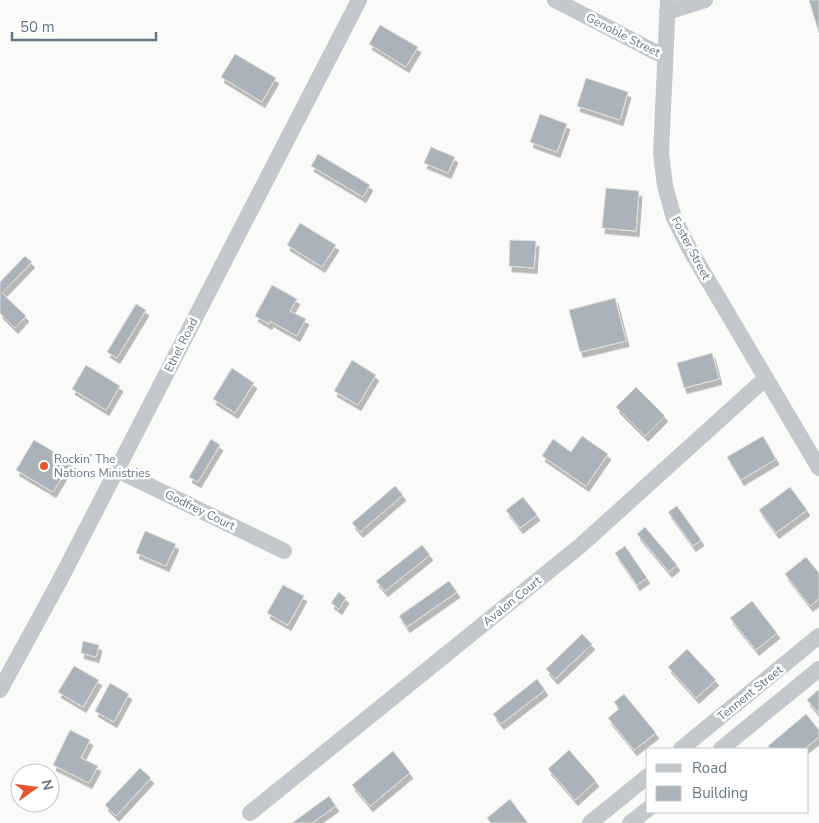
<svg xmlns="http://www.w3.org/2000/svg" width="819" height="823" font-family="'Nunito Sans',sans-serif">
<defs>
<filter id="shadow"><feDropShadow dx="3" dy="5.5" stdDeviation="0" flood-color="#0004"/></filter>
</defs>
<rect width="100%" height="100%" fill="#fafaf8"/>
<!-- building -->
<path fill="#aab3b9" stroke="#dcdcda" filter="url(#shadow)" d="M809,0H819V33Z
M380,25L418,47L406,67L369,44Z
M235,54L276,78L262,102L221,77Z
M586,78L628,92L620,120L577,106Z
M540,114L567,124L557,152L530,142Z
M431,147L455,157L448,173L424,163Z
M318,154L370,185L363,197L311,166Z
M606,188L639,191L636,231L602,228Z
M300,223L336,245L322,267L287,245Z
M510,240L536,241L534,268L509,266Z
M25,256L32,262L2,293L26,316L15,328L0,313V282Z
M272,285L297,299L290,311L306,319L297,336L270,321L269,324L255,316Z
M615,298L626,341L580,352L569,310Z
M136,304L146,310L117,358L107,352Z
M712,353L719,379L684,388L677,363Z
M352,360L376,375L358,405L334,391Z
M86,365L120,386L106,410L72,389Z
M232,368L254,383L235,413L213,399Z
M636,387L665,416L645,436L616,407Z
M582,436L608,454L586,486L542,456L553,439L571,452Z
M763,436L776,459L741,480L727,457Z
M211,439L220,445L198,482L189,477Z
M34,440L71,462L53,492L16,470Z
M395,486L403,495L360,532L352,523Z
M790,487L807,510L776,533L759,510Z
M523,497L537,515L520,528L506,510Z
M677,506L701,540L693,546L668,512Z
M645,527L677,565L669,572L637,534Z
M145,531L176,544L166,566L136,553Z
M422,545L430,555L385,591L376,581Z
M625,546L647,578L637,585L615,553Z
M806,557L819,573V599L810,606L785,574Z
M449,581L457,592L407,627L399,616Z
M283,585L304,596L288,625L267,613Z
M339,592L346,598L339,609L331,603Z
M752,601L777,633L756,650L730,618Z
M582,634L592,644L555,679L546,669Z
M83,641L99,645L96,657L81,653Z
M687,649L716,680L696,698L668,667Z
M74,666L99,680L83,707L58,692Z
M537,679L545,690L501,724L493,714Z
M110,683L129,694L114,722L95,711Z
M818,690L819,691V714L807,700Z
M624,694L656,733L634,750L608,718L619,709L614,702Z
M806,714L819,730V737L804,749H770L768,746Z
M70,730L90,740L81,758L98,766L89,783L53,765Z
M569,750L596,781L575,800L548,769Z
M393,751L410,773L370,806L352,785Z
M140,768L151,778L116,816L105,805Z
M329,796L336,806L312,823H292Z
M510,799L528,823H491L487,818Z"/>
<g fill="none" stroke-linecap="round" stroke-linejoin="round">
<!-- street -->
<path stroke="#c3c8cc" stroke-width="16" d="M555,0L665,57
M668,0L661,153L665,186L674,218L689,248L819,468
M667,12L705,0
M117,470L284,551
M0,690L59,582L359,0
M681,749L819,636
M721,749L819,669
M250,813L580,546L766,378
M590,823L648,776
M630,823L648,809"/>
</g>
<!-- markers -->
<circle fill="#e4572e" stroke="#fff" stroke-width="2" cx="44" cy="466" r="5"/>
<g text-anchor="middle" stroke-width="5" stroke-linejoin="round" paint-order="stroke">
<!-- street labels -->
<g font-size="12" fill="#657683" stroke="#fff">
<text transform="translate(623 35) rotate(27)" y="4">Genoble Street</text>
<text transform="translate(691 248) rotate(62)" y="4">Foster Street</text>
<text transform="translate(181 345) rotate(-63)" y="4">Ethel Road</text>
<text transform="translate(200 510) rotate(26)" y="4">Godfrey Court</text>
<text transform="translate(512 601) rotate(-39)" y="4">Avalon Court</text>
<text transform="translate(750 693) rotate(-39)" y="4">Tennent Street</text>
</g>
<!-- poi labels -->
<g font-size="12" fill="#657683" stroke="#fff" text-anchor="start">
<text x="54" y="463">Rockin’ The<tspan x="54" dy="14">Nations Ministries</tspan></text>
</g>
</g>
<!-- legend -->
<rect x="646" y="748" width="162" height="65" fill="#ffffff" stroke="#c1c8cd"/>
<rect x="656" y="764" width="25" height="8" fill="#c3c8cc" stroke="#c1c8cd"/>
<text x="692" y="773" font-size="15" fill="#657683">Road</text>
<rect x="656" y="786" width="25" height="15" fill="#aab3b9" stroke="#c1c8cd"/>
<text x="692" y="798" font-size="15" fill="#657683">Building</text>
<!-- north arrow -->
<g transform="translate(35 788) rotate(76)"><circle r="24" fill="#ffffff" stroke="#c1c8cd"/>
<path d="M0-4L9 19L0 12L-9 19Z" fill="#e4572e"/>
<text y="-8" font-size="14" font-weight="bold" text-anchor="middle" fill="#657683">N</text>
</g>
<!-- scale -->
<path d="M12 32v8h144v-8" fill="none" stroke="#657683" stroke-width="2.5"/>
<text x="20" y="32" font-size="15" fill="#657683" stroke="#ffffff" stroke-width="4" paint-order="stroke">50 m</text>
</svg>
